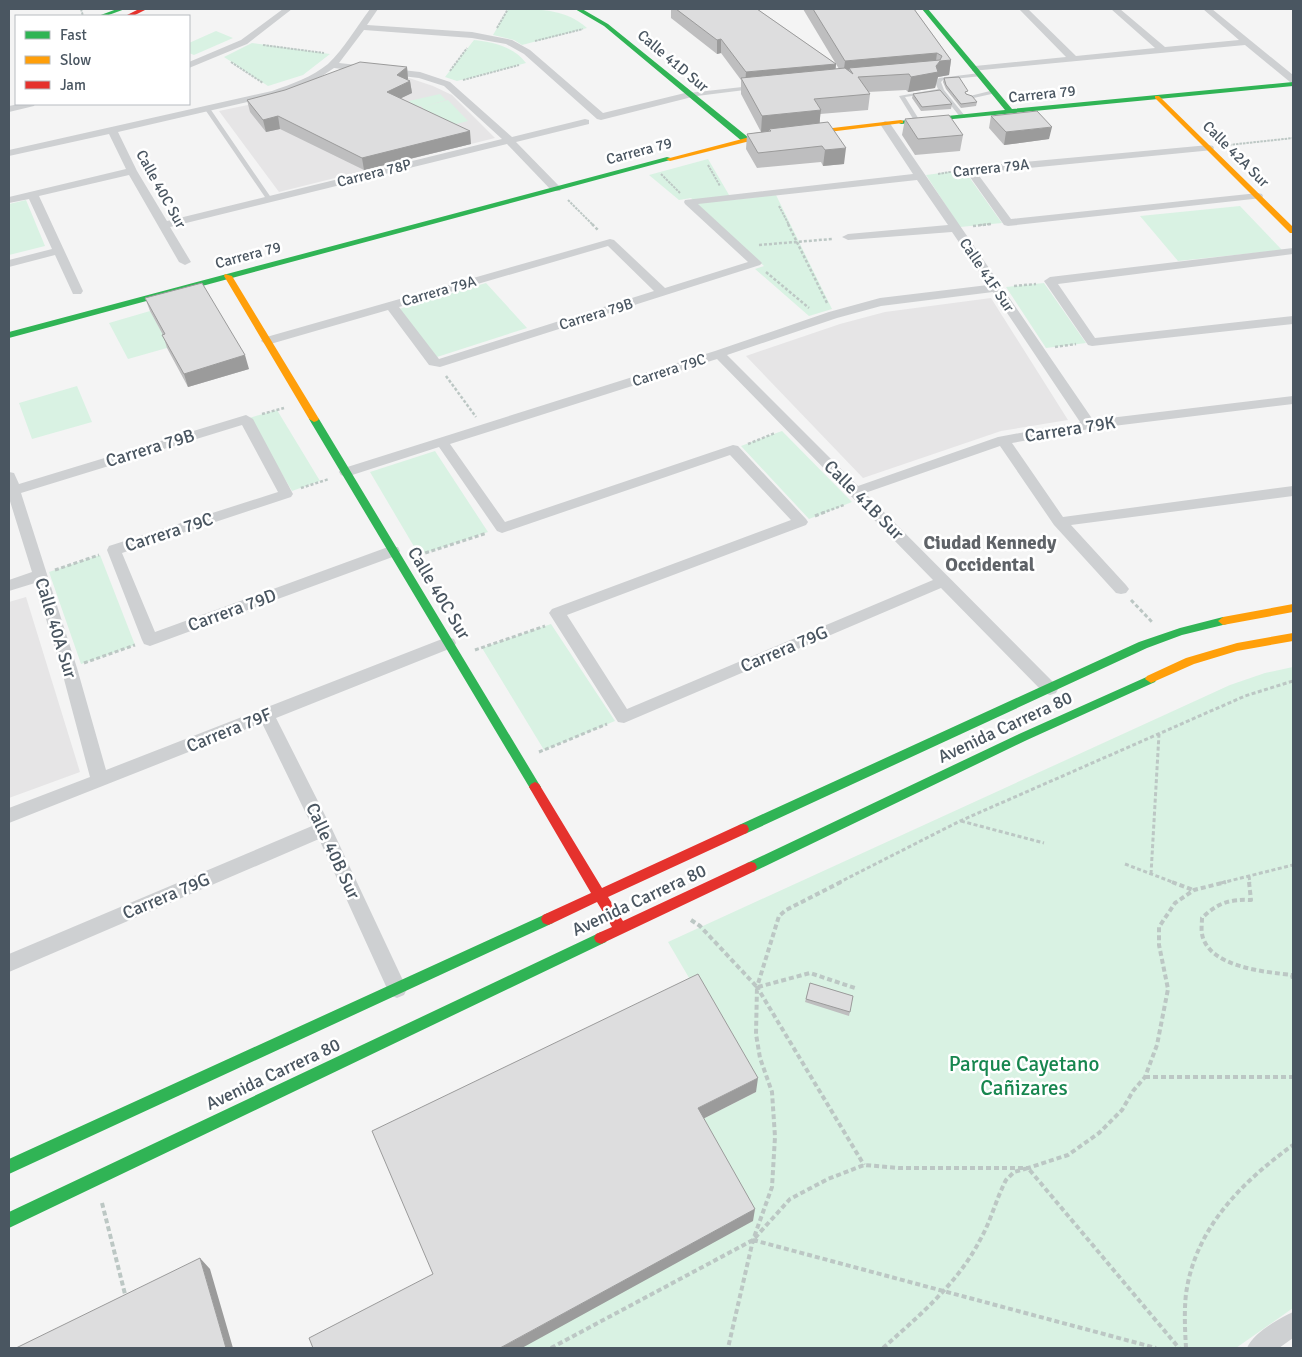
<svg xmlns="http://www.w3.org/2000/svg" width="1302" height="1357" font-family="Signika,sans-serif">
<rect width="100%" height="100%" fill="#f4f4f4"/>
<!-- education -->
<path fill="#e6e5e6" d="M338,72L409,78L433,86L452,95L495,138L279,192L219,111L266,101Z
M991,298L1068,420L1001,431L863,478L746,356L840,324L885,312Z
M26,597L80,772L9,798V602Z"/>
<!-- green -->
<path fill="#d9f2e3" d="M508,9C536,9 565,8 587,28L522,45L514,40L493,35Z
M216,31L233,38L194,55L189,53V43Z
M474,40C493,42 514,47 526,63L457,81L445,77Z
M252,43L330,54L303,75L268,86L224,57Z
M440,94L446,100L425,106L448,100L468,121L440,128L421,106L415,107L409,101Z
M708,159L732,200L776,195L832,309L809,316L755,269L764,266L691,198L679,200L649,175Z
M964,170L1002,223L960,227L926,175Z
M26,200L45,246L9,255V204Z
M1240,206L1282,250L1178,261L1140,216Z
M486,283L527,328L437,357L399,309Z
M1044,283L1086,343L1046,348L1006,287Z
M150,311L160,329L227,331L128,359L109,323Z
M77,386L92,422L32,439L19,403Z
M277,410L320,481L292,491L249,418Z
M782,431L852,502L809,519L741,446Z
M435,451L488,532L419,555L370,472Z
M100,555L135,645L81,664L49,572Z
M551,624L615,721L544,750L482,648Z
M1293,667V1308L1236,1348H522L697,1122L756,1092L668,942L1230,685L1265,673Z"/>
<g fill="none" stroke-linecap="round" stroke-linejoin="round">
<!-- path-far3 -->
<path stroke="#bcc7c4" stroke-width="2" stroke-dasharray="2.5 1" stroke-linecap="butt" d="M81,9L83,16
M497,28L508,9
M535,41L583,29
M263,45L324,53
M231,62L263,83
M450,71L467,48
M463,80L519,65
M1229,145L1293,138
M708,165L720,186
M661,174L680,193
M938,174L956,171
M568,200L593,225
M779,206L789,225
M980,225L991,224"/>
<!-- path-far2 -->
<path stroke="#bcc7c4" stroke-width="2.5" stroke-dasharray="3 2" stroke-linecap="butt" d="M592,224L599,231
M788,224L827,303
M973,226L991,224
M759,245L832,239
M766,272L809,308
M1014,286L1036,284
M1055,347L1076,344
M446,376L476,417
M262,414L284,408
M748,444L775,433
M301,488L329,479
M822,513L844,505"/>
<!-- path-far1 -->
<path stroke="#bcc7c4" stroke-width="3" stroke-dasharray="4 2.5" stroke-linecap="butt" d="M815,516L825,512
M419,555L487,533
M55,570L99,555
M1131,600L1153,623
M475,650L545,626
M84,663L135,645
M539,752L607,724
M961,821L1044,843
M1125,864L1175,883
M1151,874L1159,734
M1249,876L1250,883
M838,883L960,821L1245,696L1293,681
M1221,883L1293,865"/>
<!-- path -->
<path stroke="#bcc7c4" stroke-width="4" stroke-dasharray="5 3" stroke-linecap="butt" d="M841,882L786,910L779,916L757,987L864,1165
M1172,882L1193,890
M1249,882L1251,900C1230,899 1217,903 1202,918C1202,923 1201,929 1202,934C1208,967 1265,972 1292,975L1293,979
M691,920L700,926L757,987L756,1034L760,1058L772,1092L775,1137L772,1187L753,1240L728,1348
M758,987L810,973L855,988
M1145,1077H1293
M102,1203L126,1298
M753,1240L1156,1348
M551,1348L753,1240L790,1199L828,1179L864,1165L899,1168H1028L1068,1155L1099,1133L1122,1110L1133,1091L1145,1077L1157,1045L1168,989L1159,945V927L1175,903L1194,890L1226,882
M883,1348C919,1316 958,1283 980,1240C991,1221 996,1199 1006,1180L1014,1172L1028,1168L1179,1348
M1186,1348C1185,1330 1184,1312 1186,1294C1195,1228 1242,1182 1293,1145"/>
<!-- lane -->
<path fill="#ced0d2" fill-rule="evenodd" d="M980,73L982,74V76L943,80L941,82L944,90L965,116V118H961L940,92L905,97L920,121L915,122L899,96L938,89L935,82L939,78Z
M751,86L754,88L753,89L689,97L686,95L689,93Z
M994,90L997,92L996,93L969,99L966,97Z
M205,107H209L272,199L271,200H267L204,108Z"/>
<!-- street -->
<path fill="#ced0d2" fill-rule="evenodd" d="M283,9H292L247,44L189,68V62L241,40Z
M370,9H378L367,25L472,32L512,40L530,50L603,113L689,92L694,95L692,97L601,120L597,119L524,54L506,44L472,38L364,30L339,63L420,72L450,82L512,137L585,119L589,120V124L516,142L560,187L561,189L560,191H552L507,144L170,227L191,262L185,265L179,262L129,175L39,196L83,291L81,294H73L55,255L9,267V260L52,249L29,199L9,203V197L126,169L109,134L9,156V150L272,91C292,84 312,77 328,64C344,49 357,26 370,9ZM334,68L419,78L444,86L502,139L167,221L137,171L118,132L278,95L316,80Z
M1019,9H1028L1076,56L1155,48L1111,9H1120L1165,47L1239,40L1203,9H1212L1293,75V83L1290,82L1245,45L972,71V67L975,66L1066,57Z
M19,104H35L34,106L9,112V106Z
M885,121L889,122L1093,420L1293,396V404L1089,429L1012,443L1063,517L1293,486V496L1071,525L1126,585L1129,589L1126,593L1121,594L1116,593L1054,525L1000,446L865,493L1056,685L1058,689L1056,693L1050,695L1044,693L941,588L624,723L618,722L549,613L552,609L791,520L730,455L502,533L497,531L439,447L346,477L341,475L339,472L341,469L715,351L829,312L880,298L988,285L952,232L848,240L842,237L848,234L948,225L917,180L698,204L760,261L762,263L760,265L440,367L429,365L388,310L267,345L261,341L263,338L610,239L614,240L665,288L748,262L685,204L684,202L685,200L913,174L880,124ZM608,246L654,291L439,359L399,307ZM993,292L1080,422L998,437L858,486L727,355L837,318L881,306ZM717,359L933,580L627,709L567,615L806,525L808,522L806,519L738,446L733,445L505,522L450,444Z
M1209,145L1213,146L1214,148L1213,150L977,173L1011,219L1258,193L1262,194L1263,196L1262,198L1008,226L1004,225L965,170L970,167Z
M1293,248V254L1058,284L1095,338L1293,316V324L1092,346L1088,345L1044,281L1050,277Z
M246,415L253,419L293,494L291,497L122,553L155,632L388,547H398L400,551L398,555L150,646L144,644L142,640L107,550L109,546L278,492L242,425L21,493L77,668L106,770L442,639L448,637L454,639L456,643L454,647L276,718L332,829L407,989L404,995L397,998L390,995L319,839L9,972V954L312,826L262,723L9,823V808L90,777L61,668L35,583L9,591V580L32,572L9,498V472L14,473L19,484Z
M1293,1312V1338L1279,1348H1247C1253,1333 1278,1319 1293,1312Z"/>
<!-- fast -->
<path fill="#30b455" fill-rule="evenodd" d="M117,9H125L106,16H98Z
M575,9H582L608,24L749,138V142H743L604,26Z
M922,9H928L1012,109L1293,82V86L901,124L899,123V121L1005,110Z
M667,157L674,159L9,338V332Z
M314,416L319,419L539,784L541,787L539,790L535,792L531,790L309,419Z
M1223,617L1228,621L1227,624L1182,635L1147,648L747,833L743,834L739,833L737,829L739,825L1139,642L1180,628Z
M1151,675L1157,679L1155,682L1027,740L755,871L751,872L747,871L745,867L747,863L1019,734Z
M548,913L553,915L555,919L553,923L9,1174V1159Z
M601,932L606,934L608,938L606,942L9,1228V1212Z"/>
<!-- slow -->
<path fill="#ff9f0a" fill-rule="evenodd" d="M1155,96H1159L1293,227V233H1290L1155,98Z
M901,120L903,121V123L746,142L670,161L666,159L746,138Z
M225,274L232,276L319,419L317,421L314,422L309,419L224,276Z
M1293,604V612L1223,625L1218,621L1223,617Z
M1293,633V641L1237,651L1194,664L1151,683L1145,679L1147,676L1186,658L1237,643Z"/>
<!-- jam -->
<path fill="#e5322d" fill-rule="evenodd" d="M139,9H147L133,16H125Z
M535,782L539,784L602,888L739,825L743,824L747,825L749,829L747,833L608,897L623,921L747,863L751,862L755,863L757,867L755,871L601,944L596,942L594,938L596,934L612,927L597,902L553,923L548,925L543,923L541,919L543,915L591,893L529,787L531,784Z"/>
</g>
<!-- wall -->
<path fill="#bebebf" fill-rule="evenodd" d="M671,9H757L836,64L803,9H914L951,60L949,75L938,77L935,88L908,92L906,90L868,92L870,94L868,110L820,114V123L844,164L823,166L821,162L757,168L746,149L747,134L761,132L741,94V80L721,53L717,54L671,18ZM836,64L839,69H835Z
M407,67L408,79H407L410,81L412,93L401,98L471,144L364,170L280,129L266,132L250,112L247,100Z
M944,78L968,95L977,102L976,106L961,108L946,89L943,82Z
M913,94L952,104L951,109L921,111L912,98Z
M991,116L1049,139L1004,145L989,128Z
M905,119L963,135L960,151L915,155L902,135Z
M145,298L249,369L188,387L167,348L163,335L150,311Z
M810,983L853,996L849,1016L805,1002Z"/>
<!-- shaded-wall -->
<path fill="#9b9b9b" d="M721,39V53L717,54V40Z
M937,53L935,68L853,74L849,68L848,76L843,77L845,61Z
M951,60L949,75L938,77L935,88L908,92L911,77L936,66L940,61Z
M836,64L835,78L745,86L746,72Z
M407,67L408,79L400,86L410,81L412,93L389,104L387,92L397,75Z
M821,110L819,126L769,129V131L761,132L762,116Z
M278,116L280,129L266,132L263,120Z
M1052,127L1049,139L1004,145L1006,132Z
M470,131L471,144L364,170L362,158Z
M846,148L844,164L823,166L825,150Z
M245,355L249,369L188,387L184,374Z
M758,1078L756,1092L697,1122L698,1108Z
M755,1209L753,1221L522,1348H500Z
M200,1258L210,1269L233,1348H226Z"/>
<!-- building -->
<path fill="#ddddde" stroke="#9b9b9b" d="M676,9H757L836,64L746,72L721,39L717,40Z
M813,9H914L951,60L940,61L936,66L938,72L911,77L909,74L858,77L870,94L814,99L821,110L762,116L741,78L845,68L853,74L849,68L940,60L942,56L937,53L845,61Z
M360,62L407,67L397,75L410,81L387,92L470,131L362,158L278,116L263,120L247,100L285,90Z
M959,77L968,91L965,92L966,94L972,96L977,102L961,104L946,85L944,78Z
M940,90L952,104L922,107L913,94Z
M1037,111L1052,127L1006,132L991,116Z
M949,115L963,135L918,139L905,119Z
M828,122L846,148L825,150L822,146L758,153L747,134L771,131L769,129Z
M202,283L245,355L184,374L162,335L165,334L145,298Z
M698,974L758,1078L698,1108L755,1209L500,1348H313L309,1338L433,1274L372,1131Z
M810,983L853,996L850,1012L806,999Z
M200,1258L226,1348H16Z"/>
<g text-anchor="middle" stroke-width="5" stroke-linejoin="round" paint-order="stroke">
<!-- far-street labels -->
<g font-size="15" fill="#4a5661" stroke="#fff">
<text transform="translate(673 61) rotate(40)" y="5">Calle 41D Sur</text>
<text transform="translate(1042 94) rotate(-6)" y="5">Carrera 79</text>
<text transform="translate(639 151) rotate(-15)" y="5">Carrera 79</text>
<text transform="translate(1236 154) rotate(45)" y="5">Calle 42A Sur</text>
<text transform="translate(991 168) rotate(-6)" y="5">Carrera 79A</text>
<text transform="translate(374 173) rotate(-14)" y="5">Carrera 78P</text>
<text transform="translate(161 189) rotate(61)" y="5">Calle 40C Sur</text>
<text transform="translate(248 255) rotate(-15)" y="5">Carrera 79</text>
<text transform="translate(987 275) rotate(56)" y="5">Calle 41F Sur</text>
<text transform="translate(439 291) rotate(-16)" y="5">Carrera 79A</text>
<text transform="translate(596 314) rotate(-17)" y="5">Carrera 79B</text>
<text transform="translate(669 370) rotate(-18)" y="5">Carrera 79C</text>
</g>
<!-- street labels -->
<g font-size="18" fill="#4a5661" stroke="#fff">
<text transform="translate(1070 429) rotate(-9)" y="6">Carrera 79K</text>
<text transform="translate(150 448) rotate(-17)" y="6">Carrera 79B</text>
<text transform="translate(864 500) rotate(45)" y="6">Calle 41B Sur</text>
<text transform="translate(169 532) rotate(-18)" y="6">Carrera 79C</text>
<text transform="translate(439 593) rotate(59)" y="6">Calle 40C Sur</text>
<text transform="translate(232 610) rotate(-20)" y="6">Carrera 79D</text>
<text transform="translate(56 628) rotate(73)" y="6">Calle 40A Sur</text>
<text transform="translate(784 649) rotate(-23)" y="6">Carrera 79G</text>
<text transform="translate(1005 727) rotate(-25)" y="6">Avenida Carrera 80</text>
<text transform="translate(229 730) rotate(-22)" y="6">Carrera 79F</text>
<text transform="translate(333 851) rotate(65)" y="6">Calle 40B Sur</text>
<text transform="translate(166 896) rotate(-23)" y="6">Carrera 79G</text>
<text transform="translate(639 900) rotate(-25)" y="6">Avenida Carrera 80</text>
<text transform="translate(273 1074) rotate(-25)" y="6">Avenida Carrera 80</text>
</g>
<!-- neighbourhood labels -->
<g font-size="19" font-weight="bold" fill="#5f6368" stroke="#fff">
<text x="990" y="549">Ciudad Kennedy<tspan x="990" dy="22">Occidental</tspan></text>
</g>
<!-- near-park labels -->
<g font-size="21" fill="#17864f" stroke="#fff">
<text x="1024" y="1071">Parque Cayetano<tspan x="1024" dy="24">Cañizares</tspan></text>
</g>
</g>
<!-- border -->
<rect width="1302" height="1357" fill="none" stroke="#4a5661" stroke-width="20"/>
<!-- legend -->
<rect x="15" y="15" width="175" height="90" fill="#ffffff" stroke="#b7bbc0"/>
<rect x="25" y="31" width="25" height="8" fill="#30b455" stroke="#b7bbc0"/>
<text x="60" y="40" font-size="15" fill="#4a5661">Fast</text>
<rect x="25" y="56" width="25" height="8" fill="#ff9f0a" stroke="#b7bbc0"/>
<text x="60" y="65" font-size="15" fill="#4a5661">Slow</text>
<rect x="25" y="81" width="25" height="8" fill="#e5322d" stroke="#b7bbc0"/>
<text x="60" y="90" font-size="15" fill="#4a5661">Jam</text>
</svg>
